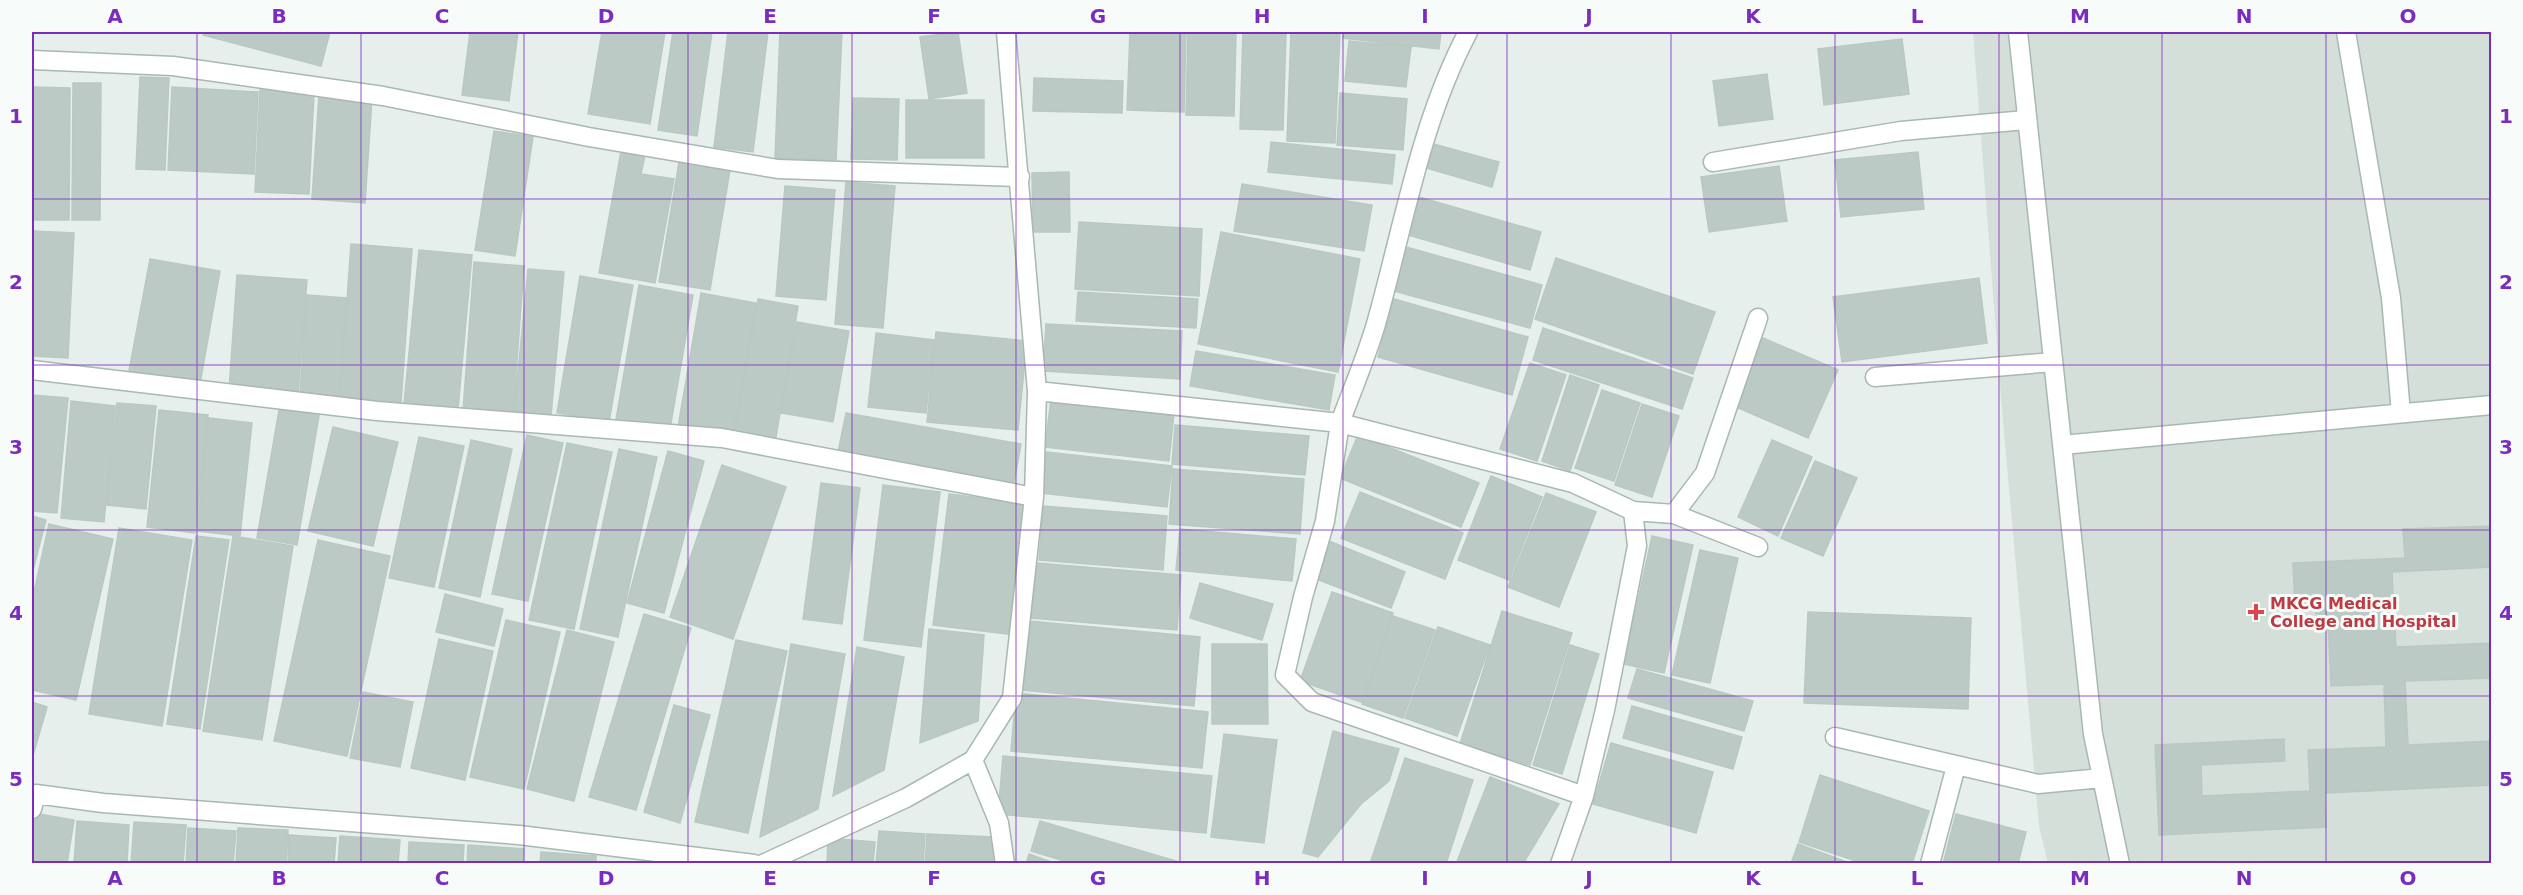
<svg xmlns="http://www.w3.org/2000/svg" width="2523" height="895" font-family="'DejaVu Sans',sans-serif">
<rect width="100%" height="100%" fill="#e6efeb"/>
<!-- built -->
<path fill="#d4dfda" d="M1973,32H2491V863H2048L2039,826L2001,398Z"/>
<!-- building -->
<path fill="#bbcac4" stroke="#b8c9c2" stroke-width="1.5" d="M204,32H330L321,66L203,35Z
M470,32H518L509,101L462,95Z
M602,32H665L650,124L588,114Z
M673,32H712L697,136L658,130Z
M728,32H768L753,152L714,147Z
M780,32H842L836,160L775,158Z
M958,32L967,93L929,99L920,37Z
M1130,32H1186L1184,112L1127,110Z
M1188,32H1236L1234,116L1186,115Z
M1243,32H1286L1283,130L1240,129Z
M1291,32H1340L1335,143L1287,141Z
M1344,32H1441L1439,49L1343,38Z
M1902,39L1909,94L1824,105L1818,49Z
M1349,41L1411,47L1406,87L1345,81Z
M1767,74L1773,119L1719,126L1713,81Z
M140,77L169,78L165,170L136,169Z
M1034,78L1123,81L1122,113L1033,111Z
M73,83H101L100,220H72Z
M32,87L70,88L69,220H32Z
M172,87L258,92L254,174L168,170Z
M260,90L314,92L309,194L255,192Z
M1340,93L1407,99L1403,150L1337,145Z
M319,95L372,99L365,203L312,199Z
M853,98L899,99L897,160L851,159Z
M906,100H984V158H906Z
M494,131L533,137L515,256L475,250Z
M1271,142L1395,155L1392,184L1268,172Z
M1430,143L1499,162L1492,187L1423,167Z
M621,151L645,155L641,174L674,179L655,283L599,273Z
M1918,152L1924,209L1841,217L1835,160Z
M679,162L730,170L710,290L659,282Z
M1779,166L1787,221L1709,232L1701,177Z
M1069,172L1070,232H1033L1032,173Z
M846,182L895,186L883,328L835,324Z
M1242,184L1372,205L1364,251L1234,231Z
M785,186L835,190L826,300L776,296Z
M1419,197L1541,232L1530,270L1408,235Z
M1079,222L1202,229L1199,296L1075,289Z
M32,231L74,233L68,358L32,356Z
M1221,232L1360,259L1338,372L1198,344Z
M351,244L412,249L401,403L340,398Z
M1406,247L1542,285L1530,328L1394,291Z
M419,250L472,255L458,409L404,404Z
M1556,258L1715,312L1693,374L1535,319Z
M150,259L220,271L200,384L129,371Z
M474,262L524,266L513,415L463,411Z
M528,269L564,272L551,416L514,413Z
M237,275L307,280L298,395L229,390Z
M580,276L633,285L609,422L557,413Z
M1979,278L1987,343L1842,362L1833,297Z
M639,285L693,295L670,429L616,420Z
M1078,292L1198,299L1196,328L1076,321Z
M701,293L756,303L733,436L678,427Z
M307,295L346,298L339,398L300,395Z
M758,299L798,306L775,443L734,436Z
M1394,299L1528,337L1512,395L1378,357Z
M797,322L849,331L833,422L781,413Z
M1046,324L1182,331L1180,379L1043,371Z
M1543,328L1693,378L1682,409L1533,360Z
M936,332L1027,341L1018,430L927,422Z
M876,333L934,340L926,413L868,407Z
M1763,338L1838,370L1808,438L1734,406Z
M1196,351L1335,375L1329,410L1190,386Z
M1530,363L1566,375L1537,461L1500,449Z
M1570,375L1599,385L1570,471L1542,461Z
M1602,390L1640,403L1614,481L1575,468Z
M32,395L68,398L57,513L32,511Z
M1051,399L1174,413L1169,461L1045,447Z
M71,401L115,406L104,522L61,518Z
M117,403L156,406L146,509L107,505Z
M280,404L320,410L297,545L257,538Z
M1642,404L1679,416L1652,497L1615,485Z
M159,410L208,415L195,533L147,527Z
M846,413L1021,444L1013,489L837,457Z
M209,418L252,423L240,536L197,531Z
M1175,425L1309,436L1305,475L1172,464Z
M333,427L398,442L373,546L308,531Z
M527,435L563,443L528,601L492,594Z
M1358,435L1479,483L1461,527L1340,478Z
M419,437L464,446L434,587L389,578Z
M471,440L512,449L480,597L439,588Z
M1772,440L1812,457L1778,536L1738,517Z
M567,443L612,452L574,629L529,620Z
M619,449L657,457L618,637L580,629Z
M668,451L704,461L664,613L627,603Z
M1046,452L1172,466L1167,507L1041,493Z
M1815,461L1857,478L1823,556L1781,538Z
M722,465L786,487L733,639L670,617Z
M1173,469L1304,479L1300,534L1169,524Z
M1491,476L1542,497L1509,580L1458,560Z
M821,483L860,488L842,624L803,619Z
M883,485L940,492L921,647L864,640Z
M1360,492L1463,533L1445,579L1341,538Z
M1546,493L1596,512L1559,607L1508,587Z
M949,494L1030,504L1015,635L933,625Z
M1043,506L1167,516L1163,570L1039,560Z
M32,516L46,520L32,574Z
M49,524L113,539L76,700L32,690V601Z
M2492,526V567L2392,572L2396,647L2492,643V678L2405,681L2408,745L2492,741V785L2325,793L2326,827L2159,835L2155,745L2284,739L2285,761L2201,765L2202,796L2310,791L2308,750L2386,747L2384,684L2331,686L2328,620H2316V608L2295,609L2293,563L2405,558L2403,529Z
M119,528L192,540L162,726L89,714Z
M1180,529L1296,539L1292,581L1176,570Z
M196,536L229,540L200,729L167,724Z
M233,536L293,546L262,740L203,731Z
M1652,536L1693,545L1664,673L1624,664Z
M318,540L390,556L347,756L274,741Z
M1329,541L1405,572L1391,608L1314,578Z
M1700,550L1738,558L1710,683L1672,675Z
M1036,563L1181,575L1177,630L1031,618Z
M1200,583L1273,604L1262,640L1190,618Z
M1332,592L1393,613L1361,702L1300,681Z
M445,594L503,609L494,646L436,632Z
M1502,611L1572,633L1530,765L1460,744Z
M1808,612L1971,618L1968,709L1804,703Z
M644,614L691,628L636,810L589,797Z
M1393,616L1435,630L1403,718L1362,704Z
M506,620L560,632L524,789L470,777Z
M1029,621L1200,637L1194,706L1022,690Z
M1438,627L1490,645L1457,736L1405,718Z
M929,629L984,635L978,721L920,743Z
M567,630L614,642L574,801L527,789Z
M439,639L493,651L465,780L411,768Z
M736,640L787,651L748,833L695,822Z
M791,644L845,654L818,809L760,837Z
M1212,644H1267L1268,724H1212Z
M1570,645L1599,654L1562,774L1533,765Z
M857,647L904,657L884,770L833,796Z
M1637,669L1753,701L1744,731L1628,698Z
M363,692L413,702L400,767L350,758Z
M1016,693L1208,712L1202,768L1011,751Z
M32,702L47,707L32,759Z
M674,705L710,715L680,823L644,812Z
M1632,706L1742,737L1733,769L1623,738Z
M1333,731L1399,749L1389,781L1361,804L1318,857L1303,853Z
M1224,734L1277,740L1264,843L1211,837Z
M1611,743L1713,772L1696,833L1593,804Z
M1003,756L1212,776L1206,833L998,814Z
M1405,758L1473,780L1446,864H1370Z
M1820,775L1929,811L1912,864H1865L1799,842Z
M1490,777L1559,804L1523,864H1456Z
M33,813L74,820L67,864H32Z
M1956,814L2026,832L2018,864H1943Z
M77,821L129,825L127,864H74Z
M1040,821L1186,864H1074L1031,851Z
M134,822L186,825L183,864H131Z
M188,828L236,831L233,864H186Z
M238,828L288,830L286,864H236Z
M879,831L925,834L923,864H876Z
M927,834L995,837L994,864H925Z
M289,835L336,838L334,864H288Z
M340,836L400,840L398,864H338Z
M828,838L875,842L873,864H827Z
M409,842L464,845L463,864H408Z
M1798,844L1852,864H1791Z
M468,845L524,849L523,864H467Z
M541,852L596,856V864H540Z
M1029,854L1057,864H1026Z"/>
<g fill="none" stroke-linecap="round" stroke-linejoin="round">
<!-- minor casing -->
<g stroke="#a8b8b2" stroke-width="21">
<path id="minor" d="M1006,32L1037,391
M2018,32L2093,734L2120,864
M2346,32L2391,298L2401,413
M32,60L173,66L383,96L589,137L778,169L1020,177
M1713,162L1901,131L2026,120
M32,370L377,411L722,438L1034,497
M1875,377L2053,362
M2062,445L2492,405
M1674,514L1758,547
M1835,737L2038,784L2102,778
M973,760L999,823L1005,864
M1584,796L1312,702L1285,675L1303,597L1325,521L1340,423L1573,483L1633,511L1674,514L1705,473L1758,318
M32,809L36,794L103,803L519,835L754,864
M763,864L906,798L973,760L1012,698L1034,497L1037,391L1340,423C1352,390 1366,358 1376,324C1404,225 1420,123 1468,32
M1560,864L1584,796L1605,710L1637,546L1633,511
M1930,864L1956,766"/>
</g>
<!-- minor -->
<use href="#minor" stroke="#fff" stroke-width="18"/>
</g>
<!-- grid -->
<path fill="none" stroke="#7b2cbf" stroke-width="1.5" stroke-opacity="0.55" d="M197,32V864M361,32V864M524,32V864M688,32V864M852,32V864M1016,32V864M1180,32V864M1343,32V864M1507,32V864M1671,32V864M1835,32V864M1999,32V864M2162,32V864M2326,32V864M32,199H2492M32,365H2492M32,530H2492M32,696H2492"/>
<!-- markers -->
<path fill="#e0444e" stroke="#f7fbf9" stroke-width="2" d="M2253 603h6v6h6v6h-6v6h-6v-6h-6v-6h6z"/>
<g text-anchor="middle" stroke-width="6" stroke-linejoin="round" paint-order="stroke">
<!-- health labels -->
<g font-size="16" font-weight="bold" fill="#be3a42" stroke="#f7fbf9" text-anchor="start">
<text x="2270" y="609">MKCG Medical<tspan x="2270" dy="18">College and Hospital</tspan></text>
</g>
</g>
<!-- border -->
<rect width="2523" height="895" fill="none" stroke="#f7fbf9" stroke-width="66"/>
<rect x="33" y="33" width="2457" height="829" fill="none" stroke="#7b2cbf" stroke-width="2"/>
<g font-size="20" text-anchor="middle" font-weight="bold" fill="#7b2cbf">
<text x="115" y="23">A</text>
<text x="279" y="23">B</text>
<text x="442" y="23">C</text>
<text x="606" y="23">D</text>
<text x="770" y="23">E</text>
<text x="934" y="23">F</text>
<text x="1098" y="23">G</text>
<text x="1262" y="23">H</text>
<text x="1425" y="23">I</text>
<text x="1589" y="23">J</text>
<text x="1753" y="23">K</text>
<text x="1917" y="23">L</text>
<text x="2080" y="23">M</text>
<text x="2244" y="23">N</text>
<text x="2408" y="23">O</text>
<text x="16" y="123">1</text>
<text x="2506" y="123">1</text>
<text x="16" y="289">2</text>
<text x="2506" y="289">2</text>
<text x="16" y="454">3</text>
<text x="2506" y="454">3</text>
<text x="16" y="620">4</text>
<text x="2506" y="620">4</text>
<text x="16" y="786">5</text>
<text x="2506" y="786">5</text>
<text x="115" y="885">A</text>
<text x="279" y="885">B</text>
<text x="442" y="885">C</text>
<text x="606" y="885">D</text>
<text x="770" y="885">E</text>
<text x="934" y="885">F</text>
<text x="1098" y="885">G</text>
<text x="1262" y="885">H</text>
<text x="1425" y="885">I</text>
<text x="1589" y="885">J</text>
<text x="1753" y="885">K</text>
<text x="1917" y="885">L</text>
<text x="2080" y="885">M</text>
<text x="2244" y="885">N</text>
<text x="2408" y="885">O</text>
</g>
</svg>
